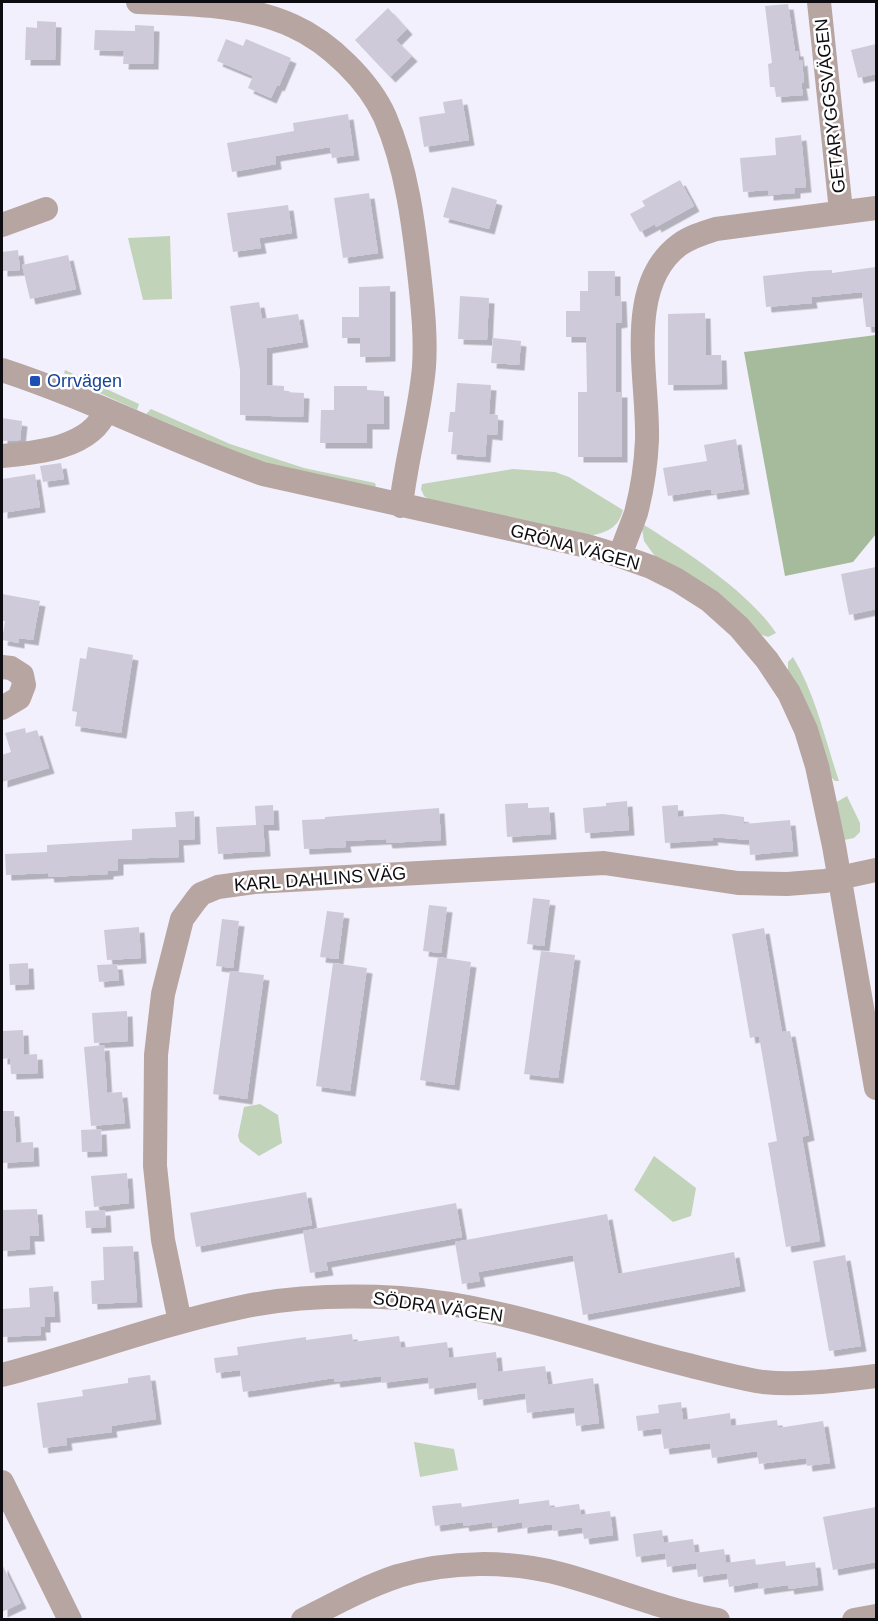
<svg xmlns="http://www.w3.org/2000/svg" width="878" height="1621" font-family="Helvetica,sans-serif">
<defs>
<filter id="shadow"><feDropShadow dx="5.5" dy="5.5" stdDeviation="0" flood-color="#0004"/></filter>
</defs>
<rect width="100%" height="100%" fill="#f3f0fd"/>
<!-- green -->
<path fill="#c1d3b8" d="M170,236L172,299L143,300L128,238Z
M65,370L139,404L137,410L93,390L64,373Z
M151,409L230,444L304,468L375,483L376,486L373,488L299,472L251,458L146,414Z
M513,469L555,472L569,477L623,510C619,526 609,532 593,535L435,503L424,496L421,489L422,484Z
M641,523C684,550 749,592 776,633L768,637L759,634L654,555L644,541Z
M793,657C816,695 825,740 839,781H835L831,777L788,672V662Z
M847,796L860,823V832L854,838L844,840L835,803Z
M260,1104L278,1115L282,1143L259,1156L240,1142L238,1136L244,1107Z
M654,1156L696,1188L691,1216L673,1222L634,1190Z
M414,1442L454,1449L458,1470L420,1477Z"/>
<!-- forest -->
<path fill="#a6ba9c" d="M876,335V534L853,562L785,576L744,352Z"/>
<!-- building -->
<path fill="#cecada" filter="url(#shadow)" d="M788,4L795,51H798L799,61L802,60L804,83H801L803,95L776,97L775,87H770L768,64L772,63L765,6Z
M388,8L407,29L396,40L412,56L390,77L355,40Z
M37,21L56,22L55,60H25L26,27L37,28Z
M135,25L154,26L153,64H123L124,51L94,50L95,30L135,31Z
M226,39L243,46L246,39L291,58L279,86L277,85L271,98L248,88L253,76L217,61Z
M876,44V74L858,78L851,50Z
M462,99L469,140L424,147L419,117L445,113L443,102Z
M348,114L354,155L332,158L330,147L275,156L276,164L232,172L227,143L294,131L293,123Z
M801,135L806,187L795,188V193L768,195V190L743,192L740,158L776,155L775,138Z
M680,180L694,206L656,227L655,224L640,232L630,214L645,206L642,201Z
M452,187L497,200L489,229L443,217Z
M369,193L378,253L343,258L334,198Z
M288,205L292,233L259,238L261,248L233,252L227,213Z
M18,250L20,270L2,271V252Z
M68,255L76,289L30,299L22,265Z
M876,267V327H866L862,292L811,297L812,303L766,307L763,276L809,271L832,270V273Z
M588,271H615V296H621L622,322L616,323V392H622V457H578V392H587L586,337H566V311H580V291H588Z
M390,286V356L360,357V338H342V317H359V287Z
M460,296L489,298L487,340L458,339Z
M259,302L262,319L298,314L303,342L267,348V385L284,386V392L304,393L303,417L240,415V370L230,306Z
M705,313L706,355H721L722,384L668,385V314Z
M493,338L521,341L519,365L491,363Z
M457,383L491,385L489,414L498,415L497,435L487,434L485,457L451,454L453,432H448L450,412H455Z
M334,386H367V390L384,391V424H367V443H320L321,410H334Z
M2,418L22,421L20,440L2,441Z
M736,439L744,489L712,494L711,489L668,496L663,468L707,461L704,445Z
M61,463L64,479L43,482L40,466Z
M35,474L40,507L2,513V479Z
M876,567V609L849,615L841,574Z
M2,594L40,601L33,640L19,638V643L2,640L5,621H2Z
M88,647L133,655L121,733L75,726L77,712L72,711L77,678L80,658L86,659Z
M25,728L26,733L37,730L49,768L2,782V755L11,752L5,733Z
M627,801L629,830L585,833L583,808L606,806V803Z
M528,803V808L549,807L551,834L507,837L505,804Z
M273,805L274,825H263L265,851L218,854L216,827L256,825L255,806Z
M678,805V817L723,814L744,817V824L790,820L793,851L750,855L749,840L712,837L713,840L665,843L662,806Z
M439,808L441,840L387,843L386,839L345,841L346,847L304,849L302,820L325,819V817Z
M194,811L195,839L178,840L179,857L118,859V870L108,871V874L49,877L48,873L6,875L5,854L47,852V845L132,840V829L176,827L175,812Z
M533,898L550,900L544,946L527,944Z
M429,905L447,907L441,953L423,951Z
M327,911L344,913L338,959L320,957Z
M222,919L239,921L233,968L216,966Z
M139,927L141,958L107,960L104,930Z
M764,928L782,1032L790,1031L809,1135L802,1137L820,1241L786,1247L768,1143L777,1141L759,1036L750,1038L732,934Z
M541,951L575,955L558,1078L524,1074Z
M438,957L471,962L454,1085L420,1080Z
M28,963L29,984L10,985L9,964Z
M333,963L367,968L350,1091L316,1086Z
M117,964L119,980L99,982L97,965Z
M230,971L264,975L247,1099L213,1094Z
M127,1011L128,1041L94,1043L92,1013Z
M23,1030L24,1055L37,1054L38,1073L11,1074L10,1058L2,1059V1031Z
M104,1045L107,1093L122,1092L125,1123L91,1126L84,1047Z
M2,1111H14L16,1143L33,1142L34,1161L2,1163Z
M101,1129L102,1151L82,1152L81,1130Z
M127,1173L129,1203L94,1207L91,1176Z
M306,1192L312,1225L196,1247L190,1213Z
M456,1203L462,1237L326,1262L328,1270L310,1273L303,1231Z
M37,1209L39,1236H29L30,1249L2,1251V1210Z
M105,1210L106,1227L86,1228L85,1211Z
M607,1214L618,1274L734,1252L740,1286L583,1315L573,1255L478,1272L480,1281L462,1284L455,1242Z
M133,1246L137,1302L92,1304L91,1281L104,1280L103,1247Z
M845,1255L861,1346L829,1351L813,1261Z
M53,1286L55,1317H45V1327H40L41,1335L2,1337V1309L30,1307L29,1288Z
M352,1334L353,1342L399,1336L401,1348L447,1342L449,1358L496,1352L498,1372L545,1366L548,1385L593,1378L599,1423L576,1426L574,1407L527,1413L525,1393L478,1400L476,1382L429,1389L428,1377L382,1383L381,1376L335,1382L334,1378L243,1392L240,1370L216,1373L214,1358L238,1355L237,1347L306,1337V1340Z
M150,1375L156,1419L111,1426L112,1432L66,1438L67,1445L43,1448L37,1403L83,1396L82,1390L128,1383V1378Z
M681,1402L683,1420L730,1413L731,1426L777,1420L778,1428L823,1421L830,1463L807,1466L806,1458L759,1464L757,1451L712,1458L710,1443L664,1449L661,1428L638,1431L636,1416L659,1413L658,1405Z
M519,1499V1504L549,1500L550,1508L579,1504L581,1515L610,1511L613,1535L584,1539L582,1527L553,1531L552,1524L522,1528V1522L492,1527V1522L464,1526L463,1522L435,1526L432,1506L461,1503L462,1507Z
M876,1507V1562L833,1570L823,1517Z
M662,1530L665,1553L636,1557L633,1534Z
M693,1539L696,1563L667,1567L664,1543Z
M724,1549L726,1563L755,1559L756,1565L785,1561L786,1566L815,1562L818,1585L789,1589L788,1585L759,1589L758,1582L729,1587L727,1573L698,1577L695,1553Z
M2,1564L21,1603L2,1612Z"/>
<g fill="none" stroke-linecap="round" stroke-linejoin="round">
<!-- minor -->
<path stroke="#b7a5a1" stroke-width="24" d="M138,2C190,4 244,4 293,26C329,42 369,81 385,117C407,168 414,226 420,281C423,309 426,338 424,367C420,413 406,459 401,506
M819,2L841,211
M2,225L46,209
M2,370C91,399 174,443 263,474L587,546L620,556L651,567L677,580L710,601L739,627L767,660L789,693L806,730L817,766L834,846L876,1088
M2,456C36,453 92,448 106,410
M620,556C625,541 631,527 636,513C642,490 646,464 647,440C649,381 623,287 679,245C690,237 703,233 716,229L876,208
M2,667L11,668L22,675L24,685L19,698L2,708
M180,1322L163,1240L155,1166L156,1055L163,994L182,919L196,900L201,894L218,887L254,882L604,863L738,883L787,884L825,881L876,870
M2,1375C82,1354 161,1324 242,1307C294,1296 348,1295 400,1298C499,1305 593,1342 688,1365C712,1371 738,1378 763,1382C800,1386 840,1380 876,1376
M2,1482L70,1620
M303,1620C334,1604 365,1587 398,1576C449,1561 509,1560 561,1574C613,1588 665,1610 718,1620
M854,1620L876,1616"/>
</g>
<!-- markers -->
<rect fill="#1a4fb4" stroke="#fff" stroke-width="2" x="29" y="375" width="12" height="12" rx="3"/>
<g text-anchor="middle" stroke-width="5" stroke-linejoin="round" paint-order="stroke">
<!-- street labels -->
<g font-size="18" fill="#0d0c11" stroke="#fff">
<text transform="translate(830 106) rotate(-96)" y="6">GETARYGGSVÄGEN</text>
<text transform="translate(575 547) rotate(15)" y="6">GRÖNA VÄGEN</text>
<text transform="translate(320 879) rotate(-4)" y="6">KARL DAHLINS VÄG</text>
<text transform="translate(438 1307) rotate(8)" y="6">SÖDRA VÄGEN</text>
</g>
<!-- transit labels -->
<g font-size="18" fill="#164399" stroke="#fff" text-anchor="start">
<text x="47" y="387">Orrvägen</text>
</g>
</g>
<!-- border -->
<rect width="878" height="1621" fill="none" stroke="#0d0c11" stroke-width="6"/>
</svg>
